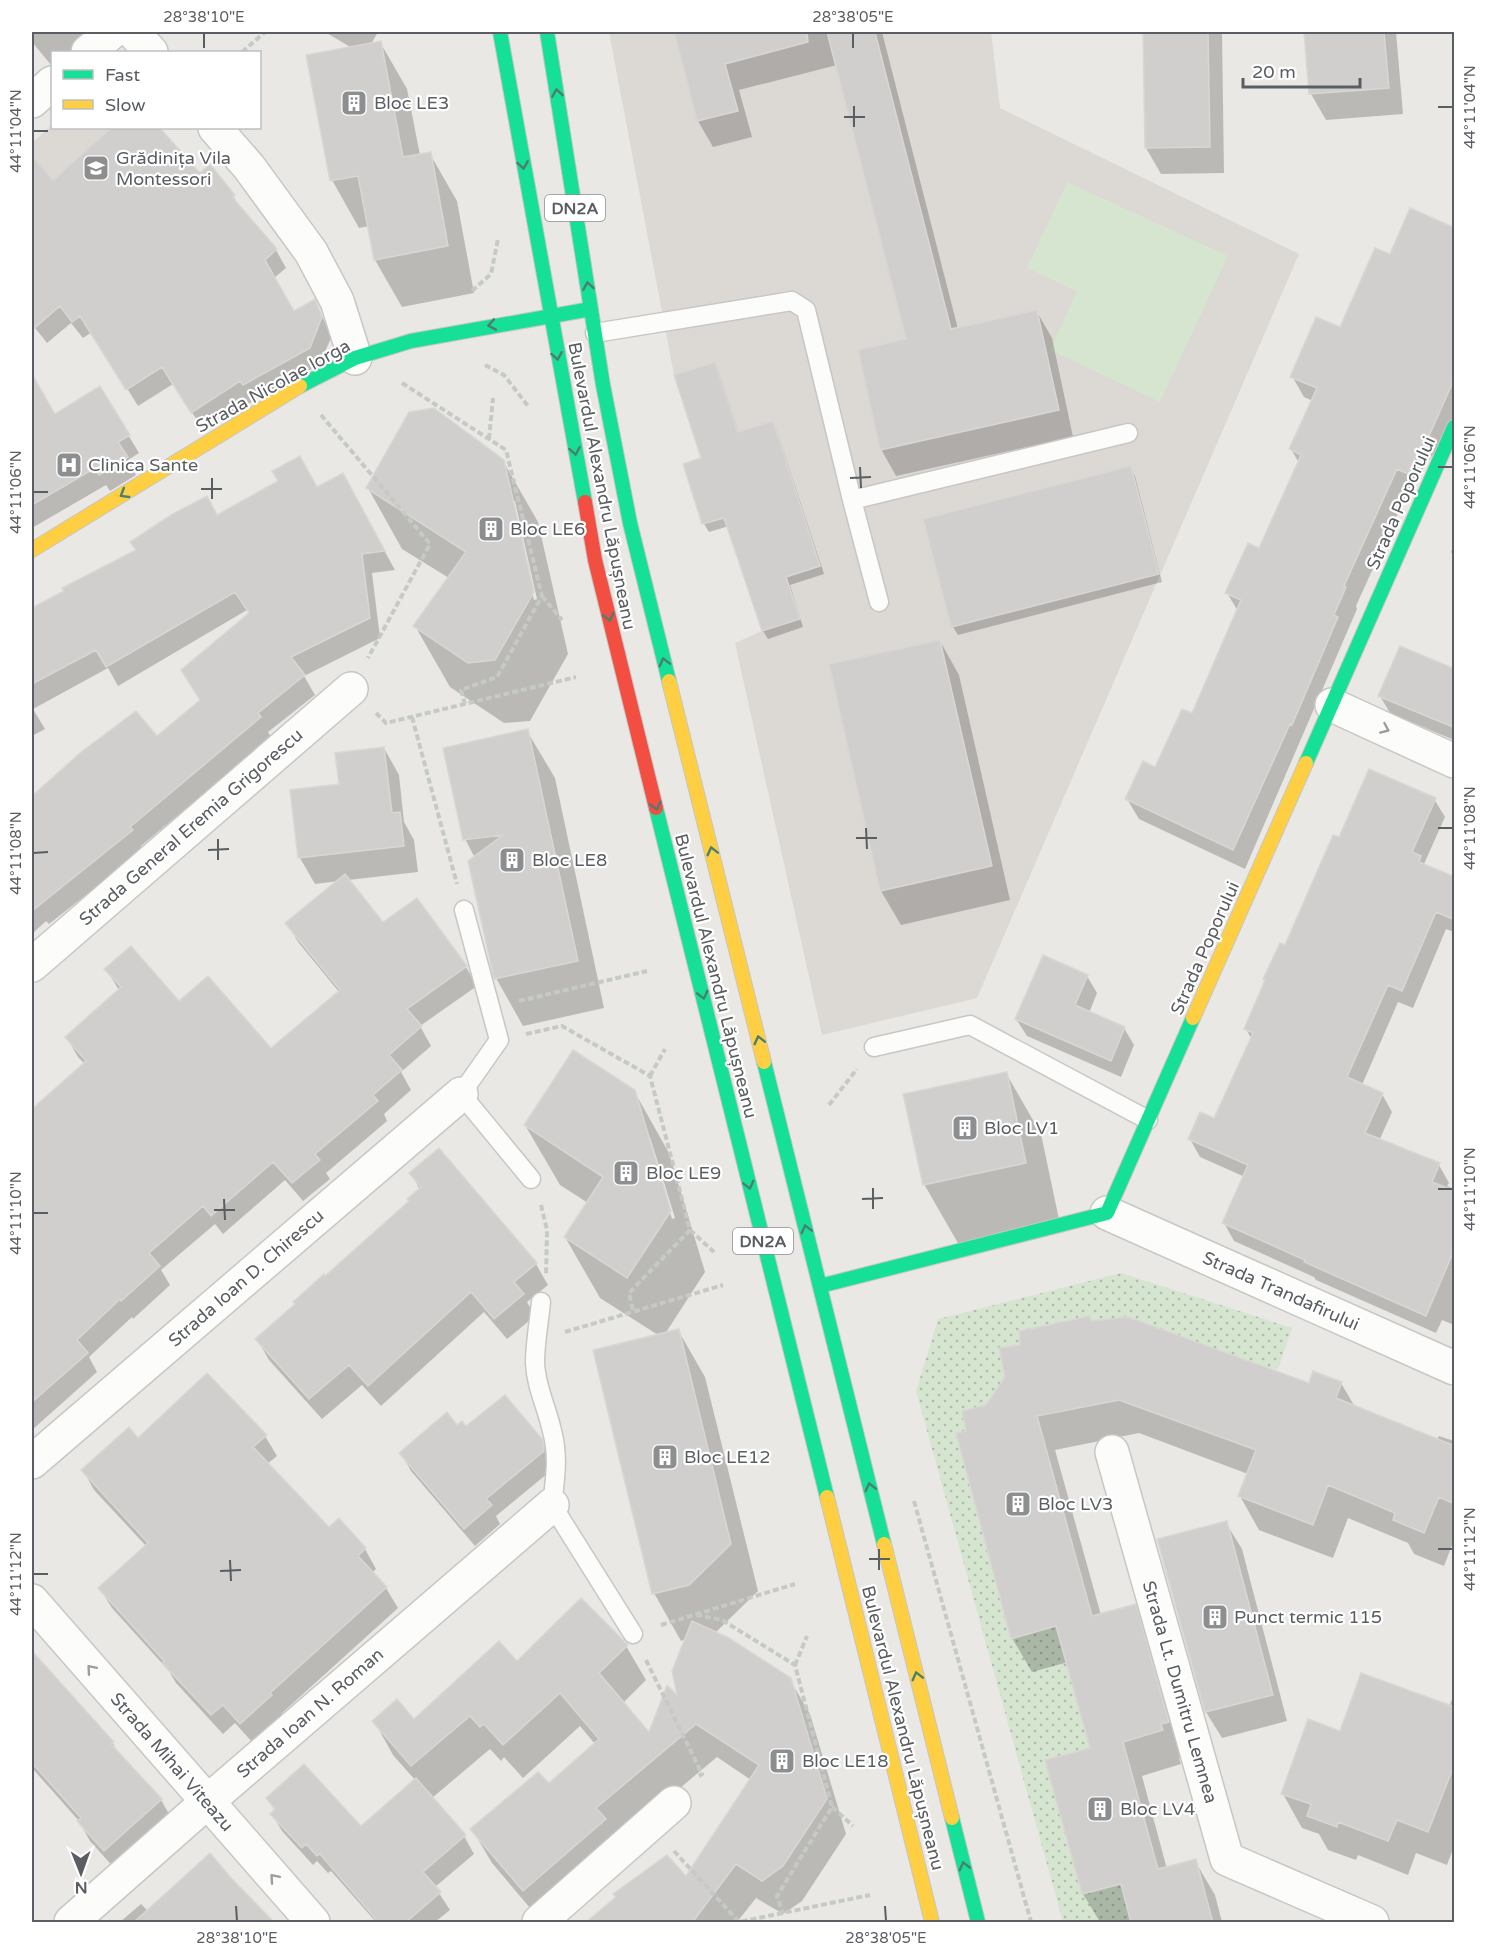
<svg xmlns="http://www.w3.org/2000/svg" width="1486" height="1954" font-family="'Varela Round',sans-serif">
<defs>
<pattern id="garden-dots" width="8" height="8" patternUnits="userSpaceOnUse" patternTransform="scale(1.5)"><rect width="8" height="8" fill="#d5e5d0"/><path d="M2 2h.1M6 6h.1" fill="none" stroke="#b0bdac" stroke-width="1.8" stroke-linecap="round"/></pattern>
</defs>
<rect width="100%" height="100%" fill="#eae8e4"/>
<!-- education -->
<path fill="#dcd8d4" d="M609,32H991L1000,108L1299,254L977,998L822,1035L735,643L762,631L800,619L786,577L820,565L773,421L738,432L714,362L674,375Z
M52,125V128H160L175,145L89,221L32,156V143Z"/>
<!-- grass -->
<path fill="#d5e5d0" d="M1067,182L1228,256L1160,402L1050,350L1077,291L1027,268Z"/>
<!-- garden -->
<path fill="url(#garden-dots)" d="M1121,1273L1292,1328L1278,1369L1267,1368L1150,1325L1118,1318L1091,1321L1090,1316L1020,1345L1000,1348L1005,1377L986,1405L962,1411L966,1431L1056,1626L1090,1748L1046,1760L1082,1894L1121,1884L1131,1922H1063L916,1391L938,1319Z"/>
<!-- shadow -->
<path fill="#0003" fill-rule="evenodd" d="M32,32H100L76,52H52V66L32,42Z
M325,32H378L371,44L380,42L407,89L420,155L430,154L457,201L474,293L402,307L375,260L369,226L359,228L332,180L352,48Z
M675,32H882L958,329L1037,312L1052,338L1073,437L896,476L881,449L908,340L837,65L739,90L752,137L713,147L698,121Z
M1144,32H1222L1224,173L1161,174L1146,148Z
M1305,32H1396L1403,114L1326,120L1311,94Z
M113,128H158L199,175L233,196L243,212L276,250L286,268L274,278L293,313L314,301L332,336L319,365L203,429L173,384L138,406L92,332L83,338L71,323L47,343L32,324V158L53,182Z
M1454,229V424L1409,489L1356,606L1357,609L1245,869L1139,819L1127,799L1156,769L1193,715L1238,611L1227,593L1260,550L1299,463L1291,449L1313,401L1304,397L1292,376L1340,329L1390,256Z
M714,364L719,372L739,433L772,422L777,431L824,574L790,585L803,627L768,639L763,631L729,526L709,532L704,524L685,465L703,459Z
M100,388L139,453L128,460L136,475L110,491L106,485L32,528V406L44,398L55,416Z
M503,461L538,522L568,654L530,721L504,723L450,687L415,626L449,578L402,549L368,488ZM512,501H515L537,599L534,600Z
M1130,467L1135,476L1162,582L958,635L953,627L925,520Z
M317,489L353,494L395,570L372,573L380,638L304,676L315,695L268,732L271,737L141,846L143,850L49,924L46,921L32,934V797L81,754L157,739L201,701L250,615L247,610L118,686L108,668L33,709L45,729L32,736V611L66,592L217,517Z
M1454,544V557L1451,552Z
M940,641L959,675L1010,900L901,925L881,891L831,666Z
M1454,664V740L1390,713L1380,696L1452,670Z
M527,731L555,778L604,1008L523,1026L496,978L475,858L465,839Z
M384,748L399,775L404,822L414,840L418,872L348,880L383,924L417,900L466,967L477,986L420,1026L431,1046L401,1072L411,1090L384,1114L387,1121L326,1173L330,1179L303,1201L285,1180L223,1234L215,1224L161,1270L170,1285L133,1319L132,1317L89,1357L97,1372L32,1430V1111L85,1064L78,1057L67,1038L119,990L106,969L179,1003L271,1050L339,992L298,942L287,923L339,881L315,884L300,858L341,785Z
M1434,799L1445,817L1424,864L1454,879V932L1446,929L1413,1008L1398,1002L1362,1085L1382,1094L1392,1112L1379,1141L1439,1165L1449,1183L1447,1186L1454,1189V1325L1442,1320L1436,1333L1316,1280L1314,1277L1234,1241L1224,1223L1245,1177L1200,1157L1190,1139L1215,1120L1252,1040L1246,1029L1340,839Z
M1087,976L1097,993L1089,1013L1124,1028L1134,1045L1121,1077L1027,1036L1016,1019Z
M1006,1073L1041,1134L1060,1224L959,1245L924,1184Z
M634,1091L669,1153L705,1272L665,1334L678,1330L705,1377L758,1591L715,1633L790,1680L810,1714L846,1834L802,1901L783,1914L756,1898L737,1922H587L686,1879L751,1780L717,1757L617,1841L542,1922L492,1863L472,1829L549,1785L595,1744L580,1726L523,1778L504,1757L501,1761L490,1749L432,1798L464,1836L474,1854L435,1887L450,1910L435,1922H376L331,1871L328,1873L317,1861L313,1865L282,1831L272,1814L275,1811L268,1798L361,1828L416,1781L393,1755L374,1721H414L517,1663L626,1646L646,1680L623,1703L650,1735L680,1700L686,1639L681,1641L654,1593L658,1335L600,1298L565,1237L588,1203L560,1185L525,1125ZM647,1137H650L675,1218L672,1219Z
M411,1173L536,1264L548,1285L527,1302L535,1316L507,1339L484,1312L381,1406L362,1385L322,1419L269,1360L257,1339L411,1202L420,1190Z
M1090,1318L1092,1322L1309,1385L1341,1383L1355,1407L1437,1440L1439,1436L1454,1441V1540L1444,1566L1414,1554L1408,1543L1348,1518L1333,1558L1259,1530L1240,1496L1248,1474L1139,1433L1055,1450L1101,1615L1135,1606L1154,1640L1187,1756L1179,1758L1181,1764L1142,1776L1167,1869L1195,1861L1215,1895L1222,1922H1133L1132,1920L1122,1922H1100L1083,1894L1092,1749L1068,1662L1032,1672L1012,1638L968,1432L1006,1377L1022,1346Z
M456,1427L541,1441L552,1460L553,1469L496,1516L500,1524L475,1546L411,1471L401,1453Z
M265,1436L277,1456L267,1464L329,1529L339,1520L365,1549L376,1569L372,1573L386,1588L398,1608L281,1714L282,1715L253,1743L235,1723L223,1734L176,1683L169,1671L112,1608L100,1589L147,1547L94,1490L83,1470L138,1440Z
M1226,1523L1242,1549L1287,1721L1222,1738L1206,1712Z
M32,1652L112,1742L120,1756L161,1800L172,1819L116,1870L90,1841L79,1821L32,1768Z
M1454,1694V1846L1447,1865L1416,1853L1408,1875L1358,1855L1356,1860L1328,1850L1319,1834L1302,1828L1283,1794L1341,1733L1449,1707Z
M141,1904L148,1911L270,1922H120Z"/>
<!-- building -->
<path fill="#d1cfcd" stroke="#d9d7d3" stroke-width="1.5" d="M674,32H807L808,42L725,64L738,111L697,121Z
M827,32H875L951,329L1037,310L1059,410L880,450L858,350L906,339Z
M1143,32H1208L1210,147L1145,148Z
M1304,32H1384L1389,88L1309,94Z
M381,41L403,157L431,152L448,246L374,260L358,176L330,181L306,55Z
M111,128H160L200,173L210,164L235,195L232,197L277,249L265,260L294,311L315,299L322,317L310,348L243,385L240,381L191,413L162,367L126,390L80,316L72,322L60,306L32,330V156L53,180Z
M1410,208L1455,228V377L1429,436L1425,435L1408,474L1397,469L1344,586L1346,587L1334,615L1338,617L1292,725L1290,724L1233,850L1125,799L1143,761L1155,767L1182,709L1192,713L1241,600L1225,593L1248,543L1259,548L1301,455L1289,449L1317,388L1290,377L1316,317L1340,327L1375,248L1390,254Z
M715,362L738,432L773,421L820,566L786,577L800,619L762,631L724,518L702,524L683,464L701,458L674,375Z
M32,374L55,414L100,386L130,435L118,442L128,457L99,475L95,468L32,505Z
M434,408L504,460L534,592L495,660L468,663L413,626L466,552L366,488L409,412Z
M300,456L317,487L343,473L385,551L362,554L370,618L291,657L305,675L258,713L261,717L130,827L133,830L32,911V796L80,753L136,711L157,736L200,700L181,670L249,613L235,592L106,667L96,650L32,684V608L64,591L62,588L136,550L130,542L171,515L207,496L217,515L278,481L272,471Z
M1131,466L1159,574L951,627L923,519Z
M940,640L992,866L880,891L829,664Z
M1400,646L1455,669V728L1378,696Z
M528,729L578,961L494,979L468,861L503,835L463,840L443,748Z
M384,747L392,813L400,812L404,846L298,858L290,790L339,784L335,753Z
M1369,769L1436,798L1412,852L1421,856L1419,862L1455,877V920L1436,912L1402,991L1388,985L1347,1077L1383,1093L1365,1133L1440,1163L1432,1182L1455,1191V1248L1426,1316L1304,1262L1305,1260L1222,1223L1248,1165L1188,1139L1200,1112L1214,1118L1253,1033L1244,1029L1265,980L1263,979L1280,943L1285,945L1333,835L1339,837Z
M345,874L383,922L417,898L467,966L407,1009L422,1026L389,1055L402,1070L373,1095L378,1101L315,1154L320,1160L292,1183L273,1162L211,1216L203,1206L149,1253L160,1266L121,1301L120,1299L77,1340L88,1353L32,1402V1109L86,1061L65,1037L121,987L104,969L131,946L179,1001L208,976L271,1048L340,990L285,923Z
M1043,955L1088,975L1075,1005L1125,1027L1111,1061L1015,1019Z
M573,1050L635,1090L671,1211L627,1278L564,1237L603,1177L524,1125Z
M1007,1072L1026,1163L923,1185L903,1094Z
M439,1148L537,1263L514,1282L524,1294L494,1319L471,1292L368,1386L349,1365L309,1399L255,1339L295,1304L293,1302L324,1274L325,1276L409,1201L407,1199L421,1187L409,1173Z
M1090,1316L1091,1321L1128,1317L1309,1383L1313,1371L1342,1382L1336,1398L1455,1446V1504L1439,1497L1424,1533L1393,1520L1395,1513L1328,1485L1313,1525L1238,1496L1256,1450L1119,1400L1037,1416L1092,1616L1136,1604L1169,1722L1161,1724L1163,1730L1123,1742L1158,1869L1196,1859L1213,1923H1131L1121,1884L1082,1894L1045,1760L1090,1748L1056,1626L1011,1639L956,1433L966,1431L962,1411L986,1405L1005,1377L999,1348L1020,1345L1019,1331Z
M679,1329L731,1544L689,1585L652,1594L593,1350Z
M207,1373L267,1435L253,1447L329,1527L339,1518L366,1548L358,1556L387,1587L270,1693L272,1695L240,1724L223,1705L211,1715L162,1663L164,1661L98,1588L148,1543L81,1470L129,1427L138,1438Z
M505,1395L543,1440L544,1451L486,1499L492,1505L464,1529L399,1453L447,1412L457,1425L462,1421L466,1426Z
M1227,1521L1273,1695L1205,1712L1157,1539Z
M581,1598L628,1645L599,1673L649,1732L667,1685L677,1695L672,1671L692,1621L729,1638L791,1678L827,1799L783,1866L762,1881L736,1864L692,1923H585L616,1897L613,1894L667,1855L686,1876L759,1765L696,1724L596,1808L606,1819L523,1891L470,1829L538,1772L549,1783L599,1739L560,1693L503,1745L484,1724L480,1727L470,1716L411,1766L372,1721L397,1699L414,1719L499,1641L517,1661Z
M32,1651L114,1742L111,1744L162,1799L104,1851L77,1821L81,1818L32,1763Z
M1361,1673L1455,1707V1763L1428,1832L1397,1820L1388,1841L1338,1822L1337,1827L1307,1816L1311,1804L1281,1794L1308,1719L1340,1731Z
M304,1764L361,1826L416,1778L466,1835L423,1872L441,1892L405,1923H379L320,1854L317,1856L306,1844L302,1848L270,1814L275,1809L266,1798Z
M210,1853L232,1879L275,1923H133Z"/>
<g fill="none" stroke-linecap="round" stroke-linejoin="round">
<!-- lane casing -->
<g stroke="#c6c7c6" stroke-width="21">
<path id="lane" d="M595,333L792,301L806,310L852,500L1128,433
M852,500L879,602
M464,910L499,1040L461,1094L531,1179
M874,1047L970,1025L1148,1120
M541,1302C539,1322 535,1343 535,1363C536,1387 547,1408 552,1431C559,1456 555,1480 552,1505L633,1634"/>
</g>
<!-- street casing -->
<g stroke="#c6c7c6" stroke-width="36">
<path id="street" d="M133,32L151,52
M88,52L112,32
M32,101L52,83
M215,128L249,167L311,252L337,301L355,358
M1332,705L1454,761
M32,965L351,689
M1107,1213L1454,1368
M1112,1452L1227,1859L1372,1922
M32,1462L461,1094
M32,1601L313,1922
M71,1922L207,1802L552,1505
M539,1922L674,1803"/>
</g>
<!-- fast casing -->
<g stroke="#c6c6c5" stroke-width="16">
<path id="fast" d="M500,32L585,502
M547,32L603,385L630,523L669,681
M300,386L355,358L411,341L591,309
M1306,763L1454,427
M656,808L827,1497
M764,1062L884,1544
M820,1286L1107,1213L1193,1018
M952,1818L978,1922"/>
</g>
<!-- slow casing -->
<g stroke="#c6c6c5" stroke-width="16">
<path id="slow" d="M32,550L300,386
M669,681L764,1062
M1193,1018L1306,763
M827,1497L932,1922
M884,1544L952,1818"/>
</g>
<!-- jam casing -->
<g stroke="#c6c6c5" stroke-width="16">
<path id="jam" d="M585,502L595,560L656,808"/>
</g>
<!-- path -->
<path stroke="#c6cac7" stroke-width="4" stroke-dasharray="6 3" stroke-linecap="butt" d="M242,52L265,32
M472,291L491,274L498,239
M485,365L504,375L528,406
M402,383L506,450L542,596L497,677L461,690L465,704
M321,415L430,544L368,658
M489,439L493,398
M525,529L539,526
M542,596L562,620
M376,713L386,723L576,677
M412,717L457,884
M519,1001L647,971
M526,1034L562,1026L650,1076L690,1230L629,1293L633,1311
M650,1076L665,1049
M829,1105L857,1069
M541,1205L547,1230L546,1275
M690,1230L714,1252
M565,1332L723,1285
M914,1501L1031,1922
M696,1615L722,1620L795,1665L832,1807L777,1896L783,1913
M661,1625L795,1584
M646,1660L702,1774L699,1776
M795,1665L807,1636
M832,1807L853,1826
M674,1851L739,1922L870,1895"/>
<!-- lane -->
<use href="#lane" stroke="#fcfcfb" stroke-width="18"/>
<!-- street -->
<use href="#street" stroke="#fcfcfb" stroke-width="33"/>
<!-- fast -->
<use href="#fast" stroke="#16e098" stroke-width="14"/>
<!-- slow -->
<use href="#slow" stroke="#ffcf43" stroke-width="14"/>
<!-- jam -->
<use href="#jam" stroke="#f24e42" stroke-width="14"/>
</g>
<!-- one-way arrows -->
<defs><path id="oneway-chevron" d="M-2-3.5L2.5 0L-2 3.5" fill="none" stroke-width="1.6" stroke-linecap="round" stroke-linejoin="round" transform="scale(1.5)"/></defs>
<g stroke="#497e70">
<use href="#oneway-chevron" transform="translate(557 93) rotate(-99)"/>
<use href="#oneway-chevron" transform="translate(523 165) rotate(80)"/>
<use href="#oneway-chevron" transform="translate(588 286) rotate(-99)"/>
<use href="#oneway-chevron" transform="translate(492 325) rotate(170)"/>
<use href="#oneway-chevron" transform="translate(557 356) rotate(80)"/>
<use href="#oneway-chevron" transform="translate(575 451) rotate(80)"/>
<use href="#oneway-chevron" transform="translate(124 494) rotate(149)"/>
<use href="#oneway-chevron" transform="translate(609 617) rotate(76)"/>
<use href="#oneway-chevron" transform="translate(664 662) rotate(-104)"/>
<use href="#oneway-chevron" transform="translate(656 806) rotate(76)"/>
<use href="#oneway-chevron" transform="translate(712 851) rotate(-104)"/>
<use href="#oneway-chevron" transform="translate(703 995) rotate(76)"/>
<use href="#oneway-chevron" transform="translate(759 1040) rotate(-104)"/>
<use href="#oneway-chevron" transform="translate(749 1185) rotate(76)"/>
<use href="#oneway-chevron" transform="translate(806 1229) rotate(-104)"/>
<use href="#oneway-chevron" transform="translate(870 1487) rotate(-104)"/>
<use href="#oneway-chevron" transform="translate(917 1676) rotate(-104)"/>
<use href="#oneway-chevron" transform="translate(964 1866) rotate(-104)"/>
</g>
<g stroke="#9b9d9f">
<use href="#oneway-chevron" transform="translate(1385 729) rotate(24)"/>
<use href="#oneway-chevron" transform="translate(91 1669) rotate(-131)"/>
<use href="#oneway-chevron" transform="translate(274 1878) rotate(-131)"/>
</g>
<!-- ticks -->
<path fill="none" stroke="#5a5e62" stroke-width="2" d="M204,33V48M853,33V48M854,106V127M1438,107H1453M844,117H865M33,131H48M860,467L861,488M1438,467H1453M212,478V499M850,478L871,477M201,489H222M33,492H48M866,828L867,849M1438,828H1453M856,838H877M218,839V860M208,850L229,849M33,853L48,852M873,1188V1209M1438,1189H1453M224,1199L225,1220M862,1199L883,1198M214,1210H235M33,1213H48M879,1549V1570M1438,1549H1453M869,1559H890M230,1560L231,1581M220,1571L241,1570M33,1574H48M236,1906L237,1921M885,1906L886,1921"/>
<!-- icons -->
<defs>
<g id="building-square" transform="scale(1.35)"><rect x="-9" y="-9" width="18" height="18" rx="4" fill="#8c8e90" stroke="#fff"/><path d="M-4-6H4V6H1V3H-1V6H-4ZM-2.5-4.3h1.7v1.8h-1.7ZM.8-4.3h1.7v1.8H.8ZM-2.5-1h1.7V.8h-1.7ZM.8-1h1.7V.8H.8Z" fill="#fff"/></g>
<g id="school-square" transform="scale(1.35)"><rect x="-9" y="-9" width="18" height="18" rx="4" fill="#8c8e90" stroke="#fff"/><path d="M0-5L7-2L0 1L-7-2ZM-4 1L0 2.5L4 1V4Q0 6-4 4Z" fill="#fff"/></g>
<g id="hospital-square" transform="scale(1.35)"><rect x="-9" y="-9" width="18" height="18" rx="4" fill="#8c8e90" stroke="#fff"/><path d="M-5-5h3v3.5h4V-5h3V5h-3V1.5h-4V5h-3Z" fill="#fff"/></g>
</defs>
<g fill-rule="evenodd">
<use href="#building-square" x="354" y="103"/>
<use href="#school-square" x="96" y="168"/>
<use href="#hospital-square" x="69" y="465"/>
<use href="#building-square" x="491" y="529"/>
<use href="#building-square" x="512" y="860"/>
<use href="#building-square" x="965" y="1128"/>
<use href="#building-square" x="626" y="1173"/>
<use href="#building-square" x="665" y="1457"/>
<use href="#building-square" x="1018" y="1504"/>
<use href="#building-square" x="1215" y="1617"/>
<use href="#building-square" x="782" y="1761"/>
<use href="#building-square" x="1100" y="1809"/>
</g>
<g text-anchor="middle" stroke-width="4.5" stroke-linejoin="round" paint-order="stroke">
<!-- shield labels -->
<g fill="#fff" stroke="#8c8e91" stroke-width="1.5">
<rect x="545" y="195" width="60" height="26" rx="4.5"/>
<rect x="733" y="1228" width="60" height="26" rx="4.5"/>
</g>
<g font-size="16" font-weight="bold" fill="#5a5e62">
<text x="575" y="214">DN2A</text>
<text x="763" y="1247">DN2A</text>
</g>
<!-- poi labels -->
<g font-size="18" fill="#5a5e62" stroke="#fff" text-anchor="start">
<text x="374" y="109">Bloc LE3</text>
<text x="116" y="164">Grădinița Vila<tspan x="116" dy="21">Montessori</tspan></text>
<text x="88" y="471">Clinica Sante</text>
<text x="510" y="535">Bloc LE6</text>
<text x="532" y="866">Bloc LE8</text>
<text x="984" y="1134">Bloc LV1</text>
<text x="646" y="1179">Bloc LE9</text>
<text x="684" y="1463">Bloc LE12</text>
<text x="1038" y="1510">Bloc LV3</text>
<text x="1234" y="1623">Punct termic 115</text>
<text x="802" y="1767">Bloc LE18</text>
<text x="1120" y="1815">Bloc LV4</text>
</g>
<!-- street labels -->
<g font-size="18" fill="#5a5e62" stroke="#fff">
<text transform="translate(273 386) rotate(-29)" y="6">Strada Nicolae Iorga</text>
<text transform="translate(602 486) rotate(79)" y="6">Bulevardul Alexandru Lăpușneanu</text>
<text transform="translate(1401 503) rotate(-66)" y="6">Strada Poporului</text>
<text transform="translate(191 827) rotate(-41)" y="6">Strada General Eremia Grigorescu</text>
<text transform="translate(1205 948) rotate(-66)" y="6">Strada Poporului</text>
<text transform="translate(716 976) rotate(76)" y="6">Bulevardul Alexandru Lăpușneanu</text>
<text transform="translate(246 1278) rotate(-41)" y="6">Strada Ioan D. Chirescu</text>
<text transform="translate(1281 1291) rotate(24)" y="6">Strada Trandafirului</text>
<text transform="translate(1180 1692) rotate(74)" y="6">Strada Lt. Dumitru Lemnea</text>
<text transform="translate(310 1713) rotate(-41)" y="6">Strada Ioan N. Roman</text>
<text transform="translate(903 1728) rotate(76)" y="6">Bulevardul Alexandru Lăpușneanu</text>
<text transform="translate(172 1762) rotate(49)" y="6">Strada Mihai Viteazu</text>
</g>
</g>
<!-- border -->
<rect width="1486" height="1954" fill="none" stroke="#ffffff" stroke-width="66"/>
<!-- legend -->
<rect x="51" y="51" width="210" height="78" fill="#ffffff" stroke="#bdbfc0" stroke-width="1.5"/>
<rect x="63" y="70" width="30" height="9" fill="#16e098" stroke="#bdbfc0" stroke-width="1.5"/>
<text x="105" y="81" font-size="18" fill="#5a5e62">Fast</text>
<rect x="63" y="100" width="30" height="9" fill="#ffcf43" stroke="#bdbfc0" stroke-width="1.5"/>
<text x="105" y="111" font-size="18" fill="#5a5e62">Slow</text>
<!-- north arrow -->
<g transform="translate(81 1873) rotate(179)" stroke="#ffffff" stroke-width="4.5" paint-order="stroke">
<path d="M0-4.5L10 22L0 15L-10 22Z" fill="#5a5e62"/>
<text y="-9" font-size="16" font-weight="bold" text-anchor="middle" fill="#5a5e62">N</text>
</g>
<!-- scale -->
<path d="M1243 78v9h117v-9" fill="none" stroke="#5a5e62" stroke-width="3"/>
<text x="1252" y="78" font-size="18" fill="#5a5e62" stroke="#ffffff" stroke-width="4.5" paint-order="stroke">20 m</text>
<rect x="33" y="33" width="1420" height="1888" fill="none" stroke="#5a5e62" stroke-width="2"/>
<g font-size="15" text-anchor="middle" fill="#5a5e62">
<text x="204" y="22">28°38'10"E</text>
<text x="853" y="22">28°38'05"E</text>
<text transform="translate(1470 107) rotate(-90)" y="5">44°11'04"N</text>
<text transform="translate(16 131) rotate(-90)" y="5">44°11'04"N</text>
<text transform="translate(1470 467) rotate(-90)" y="5">44°11'06"N</text>
<text transform="translate(16 492) rotate(-90)" y="5">44°11'06"N</text>
<text transform="translate(1470 828) rotate(-90)" y="5">44°11'08"N</text>
<text transform="translate(16 853) rotate(-90)" y="5">44°11'08"N</text>
<text transform="translate(1470 1189) rotate(-90)" y="5">44°11'10"N</text>
<text transform="translate(16 1213) rotate(-90)" y="5">44°11'10"N</text>
<text transform="translate(1470 1549) rotate(-90)" y="5">44°11'12"N</text>
<text transform="translate(16 1574) rotate(-90)" y="5">44°11'12"N</text>
<text x="237" y="1943">28°38'10"E</text>
<text x="886" y="1943">28°38'05"E</text>
</g>
</svg>
